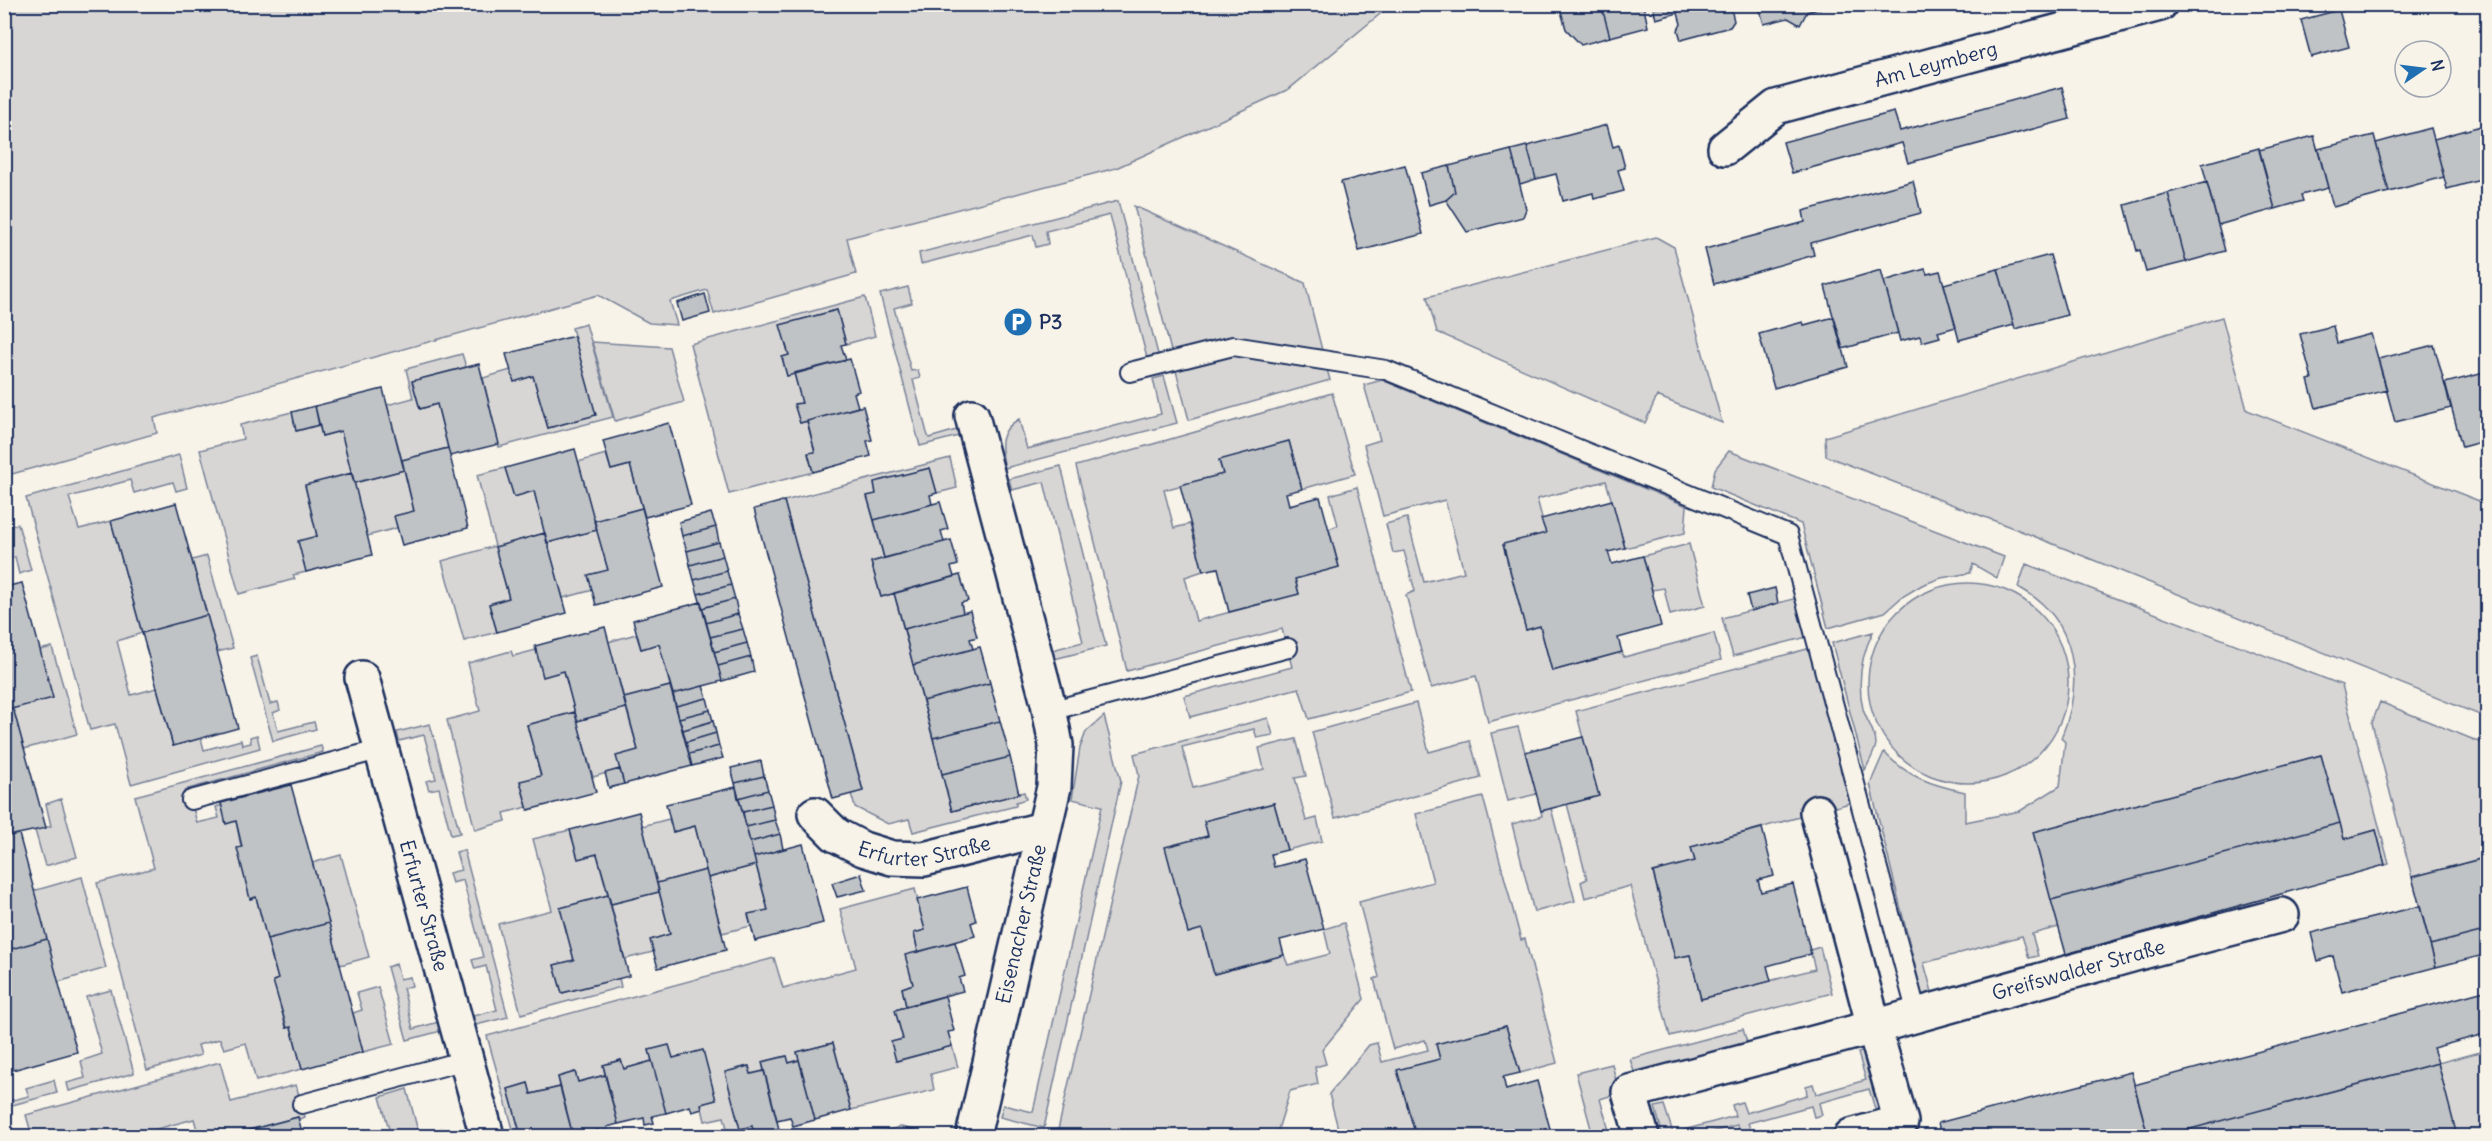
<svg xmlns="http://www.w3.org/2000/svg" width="2492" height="1141" font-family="Delius,sans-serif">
<rect width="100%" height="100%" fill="#f7f3e8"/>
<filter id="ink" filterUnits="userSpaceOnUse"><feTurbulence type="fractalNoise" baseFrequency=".0167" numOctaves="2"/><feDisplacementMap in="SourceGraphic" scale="12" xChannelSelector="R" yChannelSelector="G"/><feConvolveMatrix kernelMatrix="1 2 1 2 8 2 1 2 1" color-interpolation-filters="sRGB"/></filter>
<g filter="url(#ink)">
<!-- green -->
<path fill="#d7d6d4" stroke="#798299" stroke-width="1.5" d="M5,4H1391V5L1289,89L1116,168L847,238L856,274L714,314L707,290L670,301L677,325L649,323L598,295L154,418L157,433L5,476Z
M1118,201L1159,358L1148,362L1110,215L1046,231L1048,244L1036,247L1033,235L921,264L919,253Z
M1134,206L1305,283L1323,354L1172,355Z
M1656,237L1674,247L1722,423L1657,396L1645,423L1437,332L1427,297Z
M908,287L912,303L894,308L911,371L918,370L920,378L913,380L927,433L929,438L960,429L962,435L920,446L880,294Z
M865,297L875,336L846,344L837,310L781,325L789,355L782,358L787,375L794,373L802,403L795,405L800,423L807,421L815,452L808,454L813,472L729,494L690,344Z
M2222,317L2247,410L2487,504V718L2021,531L1826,456L1825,437Z
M586,324L613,417L499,447L483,378L511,370L514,381L533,376L548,428L595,415L572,328Z
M592,342L669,347L684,402L615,421Z
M1233,352L1326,366L1330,380L1189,420L1175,367Z
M462,354L466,367L412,381L420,409L437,404L448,448L402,460L387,405L413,398L406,369Z
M1164,376L1177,423L1005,468C1000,446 998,431 1019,419L1027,449L1161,414L1153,379Z
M1382,380L1687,506L1685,533L1625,548L1606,481L1537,499L1546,533L1503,545L1526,630L1540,626L1552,671L1622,652L1624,657L1714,633L1721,660L1488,722L1476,676L1431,688L1406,595L1415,591L1404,551L1393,553L1386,524L1407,518L1424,582L1464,572L1445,500L1383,516L1364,445L1380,440L1364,385Z
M1332,393L1355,474L1302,489L1289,441L1219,461L1223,474L1164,490L1174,528L1190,524L1203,571L1185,577L1196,621L1299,594L1295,579L1339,567L1329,529L1338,525L1330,495L1357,487L1411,692L1309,719L1299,688L1190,717L1184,696L1292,667L1282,629L1127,671L1076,466Z
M292,412L297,431L319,425L322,436L341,431L352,473L305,486L317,536L306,572L293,575L295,579L239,594L200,450L243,439L240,425Z
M1729,451L2004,557L1997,578L1973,564L1970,573L1941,578L1922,585L1902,597L1885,612L1828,628L1801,524L1711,487L1715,469Z
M606,454L611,470L630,465L642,508L594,521L578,462Z
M179,455L187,488L176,491L173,482L134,493L130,480L69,497L79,529L111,521L142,633L117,641L131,695L157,688L173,746L201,738L204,750L241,740L242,745L251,743L250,737L257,735L260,748L131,784L115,724L90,730L26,498Z
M950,458L957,488L937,493L930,468L874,483L876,494L867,496L884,558L871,562L881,597L894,593L952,811L1024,792L1026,799L1016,802V806L913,832L909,819L888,824L855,807L851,794L863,790L784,501Z
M1061,466L1106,646L1054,659L1052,650L1083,642L1044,482L1012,490L1009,479Z
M505,468L514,496L534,491L545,533L495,547L509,598L489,604L497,632L464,641L442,561L495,546L477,475Z
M404,470L414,511L395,516L397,528L367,536L354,483Z
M18,524L31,570L19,574L15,557L4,560L5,527Z
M597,530L608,570L593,590L563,598L547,543Z
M1689,544L1705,606L1670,615L1664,588L1652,590L1643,556Z
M207,556L233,648L217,652L192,560Z
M2026,564L2342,685L2389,864L2385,865L2376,830L2344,839L2321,755L2033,832L2059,927L2032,934L2038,956L2029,958L2022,936L1924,963L1934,999L1924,1002L1870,784L1884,752C1907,777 1932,785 1965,792V822L2020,811L2060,786L2065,742L2061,738C2085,682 2077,618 2018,587Z
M1868 683a100 100 0 1 1 200 0a100 100 0 1 1-200 0Z
M1797,598L1807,637L1733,656L1722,618Z
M1873,632C1861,656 1857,682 1863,709C1866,720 1876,733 1876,744C1875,752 1869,762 1865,770L1832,643Z
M636,634L641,649L659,644L670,686L624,698L608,642Z
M52,647L77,734L24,749L13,708L40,650Z
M1811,648L1850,803L1691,847L1695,861L1653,873L1675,958L1690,955L1701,999L1815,969L1810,950L1820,947L1832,993L1670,1036L1630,886L1585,898L1581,882L1587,879L1567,804L1598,796L1576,711Z
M536,650L564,671L575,712L527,725L541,776L520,782L527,807L504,813L506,821L475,830L447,720L480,711L468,663L511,651L513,656Z
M257,656L270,704L278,702L280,710L273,713L278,731L314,722L316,729L273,741L250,658Z
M2380,702L2487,745V857L2412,877L2372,723Z
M1416,703L1429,752L1470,741L1481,778L1335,818L1312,732Z
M626,708L638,750L617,756L620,769L593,777L577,721Z
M1104,716L1121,781L1044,1128L1000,1117L1003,1105L1033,1112L1102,806L1072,799L1080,748L1086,732Z
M1268,718L1273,735L1257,738L1254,729L1182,747L1193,788L1264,769L1259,748L1296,739L1306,776L1295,778L1306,821L1317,818L1322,841L1287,850L1274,803L1205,821L1208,836L1166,847L1202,929L1214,974L1284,955L1288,965L1330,954L1324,929L1344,923L1364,999L1322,1050L1326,1064L1315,1067L1318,1084L1290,1091L1276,1136H1061L1058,1130L1139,775L1134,754Z
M430,724L460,833L451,835L439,788L429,790L426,781L436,779L424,735L399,741L397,732Z
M1518,727L1537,794L1508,801L1491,733Z
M321,746L323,752L188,789L197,823L219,818L216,807L222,805L226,823L236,821L251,899L256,897L278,979L274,981L286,1028L291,1027L302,1069L256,1081L246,1043L224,1049L220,1039L198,1045L201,1055L147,1070L97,883L154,868L135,796Z
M1483,797L1521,940L1525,939L1557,1063L1520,1073L1506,1026L1437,1044L1440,1059L1398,1070L1416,1136H1340L1329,1094L1369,1045L1377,1043L1382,1062L1428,1050L1425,1040L1393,1049L1374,979L1379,977L1359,902L1433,882L1416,814Z
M61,799L77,857L45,866L35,830L51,826L46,804Z
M1551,808L1575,901L1534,912L1512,824L1542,816L1541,811Z
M669,819L673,832L695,826L706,870L657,883L642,826Z
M570,830L578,858L597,854L608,895L561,908L574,960L554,965L562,993L619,978L621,987L521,1014L498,924L552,910L533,839Z
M464,850L508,1017L472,1026L470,1017L497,1010L486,966L475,969L472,960L483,957L463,880L452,883L449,873L461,870L456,852Z
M341,855L369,957L340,965L312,863Z
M756,865L768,910L749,914L751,926L722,933L708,878Z
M82,877L106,968L58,982L33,891Z
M915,889L925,930L914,933L918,952L913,984L902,988L906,1006L895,1010L903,1039L892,1042L897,1061L952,1046L958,1067L931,1074L934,1090L851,1110L833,1043L797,1052L799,1060L789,1063L786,1056L762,1062L764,1071L751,1074L748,1066L726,1072L742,1136H729L724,1117L705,1121L701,1104L716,1100L673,1058L649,1050L652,1061L624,1069L621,1060L603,1065L605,1075L578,1082L575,1072L558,1077L560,1087L531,1094L528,1083L508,1089L521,1136H515L487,1036L774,958L783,988L856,968L840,909Z
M659,892L670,934L651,940L653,952L625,959L611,904Z
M396,964L400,979L410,977L412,986L403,988L413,1029L439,1022L441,1031L407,1040L387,967Z
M378,987L394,1044L363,1052L353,1013L362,1010L357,993Z
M111,990L134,1073L69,1091L67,1083L85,1078L81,1061L102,1054L86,997Z
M1743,1029L1749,1049L1636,1078L1630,1059Z
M2487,1050V1126L2478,1136H2439L2455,1132L2438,1063Z
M1866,1051L1883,1110L1876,1112L1869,1089L1819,1103L1822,1115L1814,1117L1811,1106L1748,1123L1752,1135L1740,1136L1737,1125L1698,1136H1663L1655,1107L1664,1105L1673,1133L1735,1116L1732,1105L1742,1102L1746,1113L1807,1095L1806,1086L1813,1084L1816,1094L1866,1080L1858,1053Z
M220,1062L231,1102L296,1085L305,1117L299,1119L298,1117L226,1136H199L194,1119L138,1134V1136H32L26,1115Z
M1612,1064L1619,1093L1600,1099L1610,1134L1593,1136L1576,1073Z
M54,1080L57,1093L5,1107V1102L29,1096L26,1088Z
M407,1089L419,1135L442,1128L444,1136H391L380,1097Z
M900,1127H901L941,1136H865Z"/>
<!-- building -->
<path fill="#c0c3c5" stroke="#1b2f5e" stroke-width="1.5" d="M1559,4H1601L1610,37L1581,45L1566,29Z
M1601,4H1643L1648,27L1610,37Z
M1652,4H1730L1734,21L1730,27L1681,40L1678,30L1681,24L1678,13L1656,19Z
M1758,4H1834V5L1807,12L1800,25L1788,18L1764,24Z
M2339,10L2349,47L2311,57L2301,20Z
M2062,87L2070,119L1908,163L1902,143L1792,173L1783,142L1894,112L1900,131Z
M2488,124V178L2447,189L2434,139Z
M1607,125L1613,147L1619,145L1625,168L1618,170L1624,191L1594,199L1593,193L1563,201L1556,174L1536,179L1527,146Z
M2431,128L2444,177L2389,192L2376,143Z
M2374,135L2389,192L2333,207L2318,149Z
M2314,136L2328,188L2301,195L2303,201L2275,209L2259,150Z
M1527,146L1536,179L1520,184L1511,150Z
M2259,148L2275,209L2218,225L2202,164Z
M1511,150L1526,209L1523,217L1467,232L1446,200L1455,192L1449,166Z
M1405,165L1423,234L1359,251L1341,182Z
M1449,166L1455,192L1446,200L1429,205L1421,173Z
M1913,181L1921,213L1811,243L1814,255L1714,284L1705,249L1805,222L1803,211Z
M2207,182L2225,251L2186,262L2168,193Z
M2168,193L2186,262L2146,272L2140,250L2137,251L2125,205Z
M2050,255L2067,315L2015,329L1998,269Z
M1925,269L1927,274L1940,271L1956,327L1938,332L1940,337L1922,342L1920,336L1900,341L1884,281Z
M1998,269L2014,325L1959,340L1944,284Z
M1881,270L1898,333L1842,349L1825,286Z
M705,294L710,313L682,321L677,303Z
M837,310L846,344L841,345L846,360L787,376L782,357L789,355L780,325Z
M1834,317L1848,367L1774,388L1759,334L1803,322L1804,325Z
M2333,326L2337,343L2371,334L2387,390L2316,408L2308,380L2312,379L2300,334Z
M574,336L596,415L548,428L533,376L514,382L506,354Z
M2434,345L2451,408L2395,422L2378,359Z
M850,359L859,391L854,393L858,407L800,423L794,404L802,403L794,373Z
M479,364L499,444L450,456L437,404L420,409L412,381Z
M2488,372V440L2462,447L2445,383Z
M383,389L404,470L354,483L341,431L322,436L315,406Z
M315,406L319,425L296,431L292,412Z
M863,406L872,440L867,441L871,456L813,472L808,453L815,452L807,421Z
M669,423L691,505L645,517L630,465L611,470L603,441Z
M1289,441L1302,489L1286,493L1289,505L1320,497L1339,567L1295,579L1299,594L1229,612L1218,568L1203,571L1180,485L1223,474L1219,460Z
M448,448L468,528L402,545L394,516L414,511L402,460Z
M575,449L597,530L547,543L534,491L514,497L505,468Z
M930,468L937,493L930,495L932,504L874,520L867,496L876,494L874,482Z
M352,473L372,555L306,572L298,541L317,536L305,485Z
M1612,500L1625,548L1608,552L1612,564L1643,556L1661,626L1618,638L1622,652L1552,671L1540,626L1526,630L1503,544L1546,533L1541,519Z
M784,501L863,791L833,799L754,509Z
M940,502L948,529L941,531L944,542L884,558L874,520Z
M176,503L207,615L142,633L111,521Z
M642,508L663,587L596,605L588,575L608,570L594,521Z
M711,513L716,527L682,536L679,522Z
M716,527L719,542L687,551L682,536Z
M545,533L567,613L497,632L489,604L509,598L495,547Z
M951,540L958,565L951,567L954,577L881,597L871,562Z
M719,542L723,556L690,565L687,551Z
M723,556L727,571L694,580L690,565Z
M727,571L731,585L698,594L694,580Z
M960,575L968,601L961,603L963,613L904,629L894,593Z
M22,583L53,698L4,711V587Z
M731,585L735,599L702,608L698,594Z
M1775,588L1778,603L1751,611L1747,595Z
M735,599L738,614L706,623L702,608Z
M701,602L722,681L673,694L659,644L641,649L633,620Z
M970,611L977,637L970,639L973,649L913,665L904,629Z
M738,614L743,629L710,637L706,623Z
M207,615L238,728L173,746L142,633Z
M605,627L626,708L577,721L564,671L543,677L535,646Z
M743,629L747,643L714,652L710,637Z
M747,643L751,657L718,666L714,652Z
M980,647L990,683L923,701L913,665Z
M751,657L754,672L722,681L718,666Z
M990,683L1000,721L933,738L923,701Z
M670,686L692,766L624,784L616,756L638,750L624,698Z
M703,686L707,698L676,706L673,694Z
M707,698L710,710L679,718L676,706Z
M13,708L46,828L4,837V711Z
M710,710L713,721L683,730L679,718Z
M575,712L596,792L528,810L520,781L541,776L527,725Z
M713,721L716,733L686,742L683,730Z
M1000,721L1010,757L942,774L933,738Z
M716,733L719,746L689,754L686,742Z
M1583,737L1599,796L1541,811L1525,752Z
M719,746L723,758L692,766L689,754Z
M2321,755L2340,823L2051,900L2033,832Z
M1010,757L1019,794L952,811L942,774Z
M761,761L764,776L735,783L731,768Z
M620,769L624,784L609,788L605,773Z
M764,776L768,790L738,798L735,783Z
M291,785L329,923L267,939L256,897L250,899L237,848L242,847L236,821L226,824L221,803Z
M736,787L756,865L708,878L695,826L673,832L666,804Z
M768,790L772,805L743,812L738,798Z
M1274,803L1287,850L1271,854L1274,867L1305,859L1324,929L1280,940L1284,955L1214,974L1202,929L1188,933L1165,847L1208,836L1204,821Z
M772,805L775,820L746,827L743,812Z
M639,812L659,892L611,904L597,854L578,859L570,830Z
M775,820L780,834L750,842L746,827Z
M2340,823L2344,839L2376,830L2385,865L2066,954L2051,900Z
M1762,828L1774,876L1758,880L1761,892L1793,884L1811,954L1767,966L1771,981L1701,999L1690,955L1675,958L1653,872L1695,861L1691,847Z
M19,834L47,939L4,951V837Z
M780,834L783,849L754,857L750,842Z
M803,844L823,923L755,941L748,914L768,910L754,857Z
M2488,857V930L2430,945L2412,877Z
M706,870L726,950L658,968L650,940L670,934L657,883Z
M861,874L866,890L837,897L832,883Z
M967,887L976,921L971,923L975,936L918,952L914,933L925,930L917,900Z
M608,895L629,976L562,993L554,965L574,960L560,908Z
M2420,906L2436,967L2342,992L2333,956L2318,961L2311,933Z
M329,923L363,1052L302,1069L291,1027L287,1028L273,981L278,979L267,939Z
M2488,930V954L2436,967L2430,945Z
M47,939L77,1052L9,1071L4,1054V951Z
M955,942L965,976L959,978L963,991L906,1006L902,988L913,984L905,955Z
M2488,990V1033L2433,1048L2438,1063L2164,1136H2148L2134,1085Z
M945,996L954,1031L948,1032L952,1046L896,1061L891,1042L903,1039L895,1010Z
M1506,1026L1520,1073L1503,1077L1506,1090L1537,1081L1552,1136H1416L1397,1070L1440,1059L1436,1044Z
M833,1043L851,1110L815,1120L797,1052Z
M669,1045L673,1058L703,1050L716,1100L701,1104L702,1109L692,1112L690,1106L666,1113L649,1050Z
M787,1056L789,1063L799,1060L815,1120L793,1126L790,1117L777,1120L762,1062Z
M621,1060L624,1069L652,1061L666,1113L652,1116L654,1123L645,1125L644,1118L618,1124L603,1065Z
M2438,1063L2456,1132L2439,1136H2164Z
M749,1066L751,1074L764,1071L779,1129L754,1135L752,1126L740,1129L725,1072Z
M575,1072L578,1082L605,1075L618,1124L607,1127L608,1134L600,1136L598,1130L573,1136L558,1077Z
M2131,1072L2148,1136H1941L1938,1123Z
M528,1083L531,1094L560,1087L573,1136H521L508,1089Z
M298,1117L303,1136H226L253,1129Z"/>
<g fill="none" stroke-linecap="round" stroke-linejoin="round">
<!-- lane casing -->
<g stroke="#1b2f5e" stroke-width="22">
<path id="lane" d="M1130,372L1233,346L1386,370L1788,535L1917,1014
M1050,711L1288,648
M191,800L382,749
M302,1104L466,1060"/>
</g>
<!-- street casing -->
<g stroke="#1b2f5e" stroke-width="38">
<g id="street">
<path id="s1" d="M1725,148L1776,107L2160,4"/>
<path d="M972,416L1048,703L1056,745L1054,787L973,1136"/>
<path id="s2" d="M362,678L487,1136"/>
<path id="s3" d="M815,814L836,835L863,849L892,858L924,859L1043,829"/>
<path d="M1642,1136L1629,1092L1874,1027L1817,812"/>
<path id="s4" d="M1851,1136L1901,1122L1874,1027L2142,952L2282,915"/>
</g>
</g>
<!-- lane -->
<use href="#lane" stroke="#f7f3e8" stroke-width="18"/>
<!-- street -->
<use href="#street" stroke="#f7f3e8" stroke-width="33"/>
</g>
</g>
<!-- icons -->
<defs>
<g id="parking-disc" transform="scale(1.5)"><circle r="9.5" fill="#1f6fb2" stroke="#f7f3e8"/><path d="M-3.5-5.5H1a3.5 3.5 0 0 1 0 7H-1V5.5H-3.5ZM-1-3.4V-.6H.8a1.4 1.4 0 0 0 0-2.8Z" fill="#fff"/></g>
</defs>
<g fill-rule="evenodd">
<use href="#parking-disc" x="1018" y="322"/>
</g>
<g text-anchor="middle" stroke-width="6" stroke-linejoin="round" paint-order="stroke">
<!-- street labels -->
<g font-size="20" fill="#1b2f5e" stroke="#f7f3e8">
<text dy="7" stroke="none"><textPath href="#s1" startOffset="231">Am Leymberg</textPath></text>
<text dy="7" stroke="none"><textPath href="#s3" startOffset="123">Erfurter Straße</textPath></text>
<text dy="7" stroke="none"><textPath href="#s2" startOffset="236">Erfurter Straße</textPath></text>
<text transform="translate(1021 924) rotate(-77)" y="7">Eisenacher Straße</text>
<text dy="7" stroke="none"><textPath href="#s4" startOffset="363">Greifswalder Straße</textPath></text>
</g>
<!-- poi labels -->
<g font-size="20" font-weight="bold" fill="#1b2f5e" stroke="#f7f3e8" text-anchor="start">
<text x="1039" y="329">P3</text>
</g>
</g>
<!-- margin -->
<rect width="2492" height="1141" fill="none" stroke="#f7f3e8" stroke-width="24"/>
<rect x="12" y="12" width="2468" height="1117" fill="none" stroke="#1b2f5e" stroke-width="2" filter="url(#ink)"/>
<!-- north arrow -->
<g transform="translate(2423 69) rotate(76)"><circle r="28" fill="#f7f3e8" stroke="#9fa5b1" stroke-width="1.5"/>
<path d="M0-4.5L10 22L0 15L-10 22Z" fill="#1f6fb2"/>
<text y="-9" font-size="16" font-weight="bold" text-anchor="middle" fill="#1b2f5e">N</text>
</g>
</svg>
